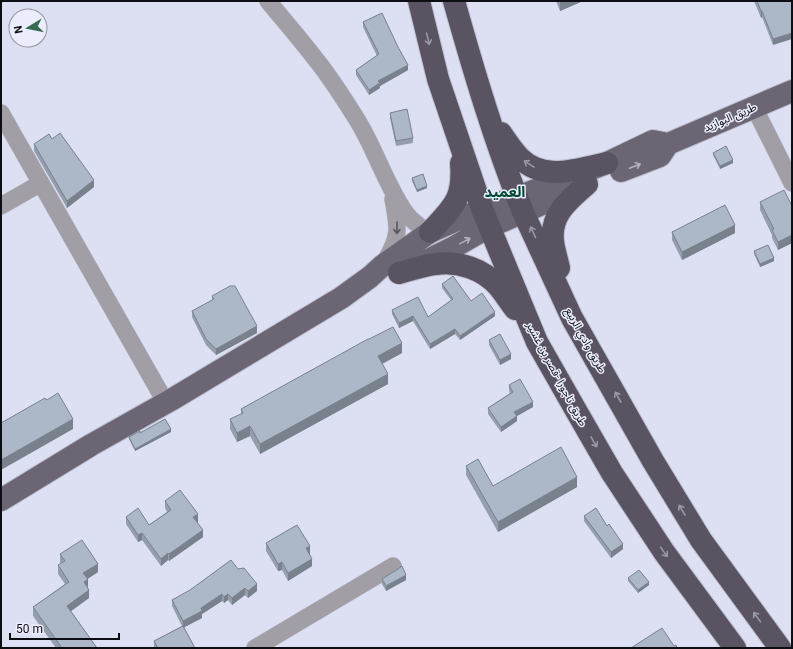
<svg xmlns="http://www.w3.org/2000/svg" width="793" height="649" font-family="Roboto,'Noto Sans Arabic',sans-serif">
<rect width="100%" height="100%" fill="#dde0f3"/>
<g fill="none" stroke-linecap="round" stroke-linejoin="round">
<!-- minor casing -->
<g stroke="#bcbecf" stroke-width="18">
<path id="minor" d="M268,1C287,24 306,46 324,70C335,85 346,102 356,118C375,148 385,183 405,212C411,221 421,226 427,234
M754,107L792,183
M1,113L166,403
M1,206L41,183
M384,263C400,237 399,229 393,199
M255,648L393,566"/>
</g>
<!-- major casing -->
<g stroke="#bcbecf" stroke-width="24">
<path id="major" d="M668,144L792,91
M621,171L660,156L668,144
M416,266L454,247L489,227L568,193
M1,500L91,445L171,400L341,298L370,277L382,266L430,232L482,209L517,197L607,163L653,141L668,144"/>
</g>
<!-- highway casing -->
<g stroke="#bcbecf" stroke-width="24">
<path id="highway" d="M419,1L438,79L482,209L537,342L574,407L612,473L664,552L735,648
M454,1C474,72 495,143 523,212L572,318L653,461L701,540L780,648
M501,133C507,142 513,151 520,158C544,182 578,169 607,163
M430,232C453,207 464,200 461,163
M559,268C557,259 554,250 553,241C550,214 569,200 587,184
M399,273C411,270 424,265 436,264C459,261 483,269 498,286C504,293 509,301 515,309"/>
</g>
<!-- minor -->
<use href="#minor" stroke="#a19ea6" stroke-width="17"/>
<!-- major -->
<use href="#major" stroke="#6c6674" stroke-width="22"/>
<!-- highway -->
<use href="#highway" stroke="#595362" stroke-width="22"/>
</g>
<!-- wall -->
<path fill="#949eac" d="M556,1H583L560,11Z
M754,1H792L773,45L762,17L761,18Z
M363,22L408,70L380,86V88L369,95L356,75V70L377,56L363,27Z
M390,113L413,138V143L396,146L390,118Z
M52,139L94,187L67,208L34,151V144Z
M713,153L733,163L720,169L713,155Z
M412,178L427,188L417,192L412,181Z
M760,202L792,206V243L778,250L772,238V235L760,210Z
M672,232L735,233L682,260L672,240Z
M754,251L774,261L760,267L754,254Z
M442,284L495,316L460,340L455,334L430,349L413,321L399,328L392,314V310L428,317L451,300L442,288Z
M212,296L257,333L216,355L206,345L192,317V311L212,300Z
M369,339L402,353L382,364L388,384L260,454L250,436L237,442L230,429V419L241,414V409Z
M489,340L511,359L500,365L489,345Z
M509,385L533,407L517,416V421L501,432L488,414V408L510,393L509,390Z
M171,432L135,451L129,439V437Z
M466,466L493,486L577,487L498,532L466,475Z
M165,501L198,522H197L203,537L169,561L168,560L161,566L142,540L138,542L126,524V517L149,525L167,512L165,508Z
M584,516L623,549L611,558L584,521Z
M266,543L310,554L312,566L288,581L282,570L278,571L266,551Z
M60,554L98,572L87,579L88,587L89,598L71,611L97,648H56L33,616V607L65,584L58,574V565L61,564L60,562Z
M238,569L257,591L248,598L245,595L232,605L228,600L224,603L222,601L202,614V618L184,627L195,648H154V641L182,626L172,606V600Z
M628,578L649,585L638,593L628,581Z
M382,579L406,580L386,591L382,584Z"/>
<!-- shaded-wall -->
<path fill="#78818c" d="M1,1H6L1,3Z
M560,1H583L560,11Z
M761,11H762V17L761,18Z
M792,33V39L773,45V39Z
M408,65V70L380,86V88L369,95V90L378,81Z
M733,160V163L720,169V166Z
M94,180V187L67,208V201Z
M427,186V188L417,192V190Z
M735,225V233L682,260V252Z
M792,235V243L778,250V242Z
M774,258V261L760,267V264Z
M495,312V316L460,340V336Z
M413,316V321L399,328V323Z
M257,326V333L216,355V349Z
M455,329V334L430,349V344Z
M402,343V353L378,366V356Z
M511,354V359L500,365V360Z
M388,374V384L260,454V444Z
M533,402V407L517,416V421L501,432V427L514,412Z
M73,419V429L1,470V460Z
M250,426V436L237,442V433Z
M171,429V432L135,451V449Z
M577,477V487L498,532V522Z
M198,514V522L193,525V517Z
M203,530V537L169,561V554Z
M142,533V540L138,542V535Z
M623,544V549L611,558V552Z
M310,546V554L306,556V548Z
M168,553V560L161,566V559Z
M312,559V566L288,581V573Z
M282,562V570L278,571V564Z
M98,564V572L83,582V573Z
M406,575V580L386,591V586Z
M88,579V587L84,582Z
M649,582V585L638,593V590Z
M257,584V591L248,598V591Z
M245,588V595L232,605V598Z
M89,590V598L67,614V606Z
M222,594V601L202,614V618L183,628V621Z
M228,594V600L224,603V597Z"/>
<!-- building -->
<path fill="#acb8c8" stroke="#78818c" d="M757,1H792V33L773,39L762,11H761Z
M382,13L398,47L408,65L378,81L380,83L369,90L356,70L379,54L363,22Z
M407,109L413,138L396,141L390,113Z
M60,133L94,180L67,201L34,144L49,134L52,139Z
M726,146L733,160L720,166L713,153Z
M423,174L427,186L417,190L412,178Z
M784,190L792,206V235L778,242L772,230L774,229L760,202Z
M725,205L735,225L682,252L672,232Z
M768,245L774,258L760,264L754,251Z
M453,276L471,301L482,293L495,312L460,336L455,329L430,344L413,316L399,323L392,310L418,297L428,317L453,299L442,284Z
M230,286H235L257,326L216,349L206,339L192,311L214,299L212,296Z
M393,327L402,343L378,356L388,374L260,444L250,426L237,433L230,419L243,413L241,409L368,339H369Z
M500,334L511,354L500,360L489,340Z
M520,379L533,402L514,412L517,416L501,427L488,408L513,392L509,385Z
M58,393L73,419L1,460V423L45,398L47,400Z
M165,419L171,429L135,449L129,437L140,431V433Z
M561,447L577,477L498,522L466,466L478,459L493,486Z
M180,490L198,514L193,517L203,530L169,554L168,553L161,559L142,533L138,535L126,517L138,508L149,525L171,510L165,501Z
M596,508L607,526L609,524L623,544L611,552L584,516Z
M297,525L310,546L306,548L312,559L288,573L282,562L278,564L266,543Z
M82,540L98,564L83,573L88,579L84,582L89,590L67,606L97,648H62L33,607L69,582L58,565L65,561L60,554Z
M231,560L238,569L244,568L257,584L248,591L245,588L232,598L228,594L224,597L222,594L201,608L202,611L183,621L172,600L190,590Z
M402,566L406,575L386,586L382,579L398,569Z
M639,570L649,582L638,590L628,578Z
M183,626L195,648H158L154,641Z
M662,628L674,646L676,645L677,648H631Z"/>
<!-- one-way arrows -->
<defs><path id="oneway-shaft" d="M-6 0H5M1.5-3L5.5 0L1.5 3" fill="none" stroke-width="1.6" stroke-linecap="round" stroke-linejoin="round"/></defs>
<g stroke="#9b98a8">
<use href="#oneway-shaft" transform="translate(428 39) rotate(76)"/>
<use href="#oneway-shaft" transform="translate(529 164) rotate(-148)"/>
<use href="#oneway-shaft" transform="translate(533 232) rotate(-115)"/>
<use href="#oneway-shaft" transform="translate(618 397) rotate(-119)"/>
<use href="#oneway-shaft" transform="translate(594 442) rotate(60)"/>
<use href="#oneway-shaft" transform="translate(682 510) rotate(-121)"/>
<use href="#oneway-shaft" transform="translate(664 552) rotate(55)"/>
<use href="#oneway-shaft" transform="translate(757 617) rotate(-126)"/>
</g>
<g stroke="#b2b0bf">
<use href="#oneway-shaft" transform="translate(635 166) rotate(-21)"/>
<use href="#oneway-shaft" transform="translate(465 241) rotate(-29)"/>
</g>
<use stroke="#57565d" href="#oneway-shaft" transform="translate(397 228) rotate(91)"/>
<g text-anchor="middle" stroke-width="3" stroke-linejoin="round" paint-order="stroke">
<!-- street labels -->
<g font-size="11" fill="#0d0e14" stroke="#ebedfd">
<text transform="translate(730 117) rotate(-23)" y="4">طريق البوازيد</text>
<text transform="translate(586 340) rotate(61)" y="4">طريق وادي الربيع</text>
<text transform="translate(557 374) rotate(62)" y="4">طريق تاجورا -قصر بن غشير</text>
</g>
<!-- district labels -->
<g font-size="15" font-weight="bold" fill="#004b32" stroke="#ebedfd">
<text x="505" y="197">العميد</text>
</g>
</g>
<!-- border -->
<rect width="793" height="649" fill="none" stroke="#0d0e14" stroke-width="4"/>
<!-- north arrow -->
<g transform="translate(28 28) rotate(260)"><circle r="19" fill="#ebedfd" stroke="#9294a0"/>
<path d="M0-3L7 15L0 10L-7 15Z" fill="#346b52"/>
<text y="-6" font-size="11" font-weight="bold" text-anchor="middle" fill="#0d0e14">N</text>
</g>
<!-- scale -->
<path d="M10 633v6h109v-6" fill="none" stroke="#0d0e14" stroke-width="2"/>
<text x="16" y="633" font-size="12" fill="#0d0e14" stroke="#ebedfd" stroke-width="3" paint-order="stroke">50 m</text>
</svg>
